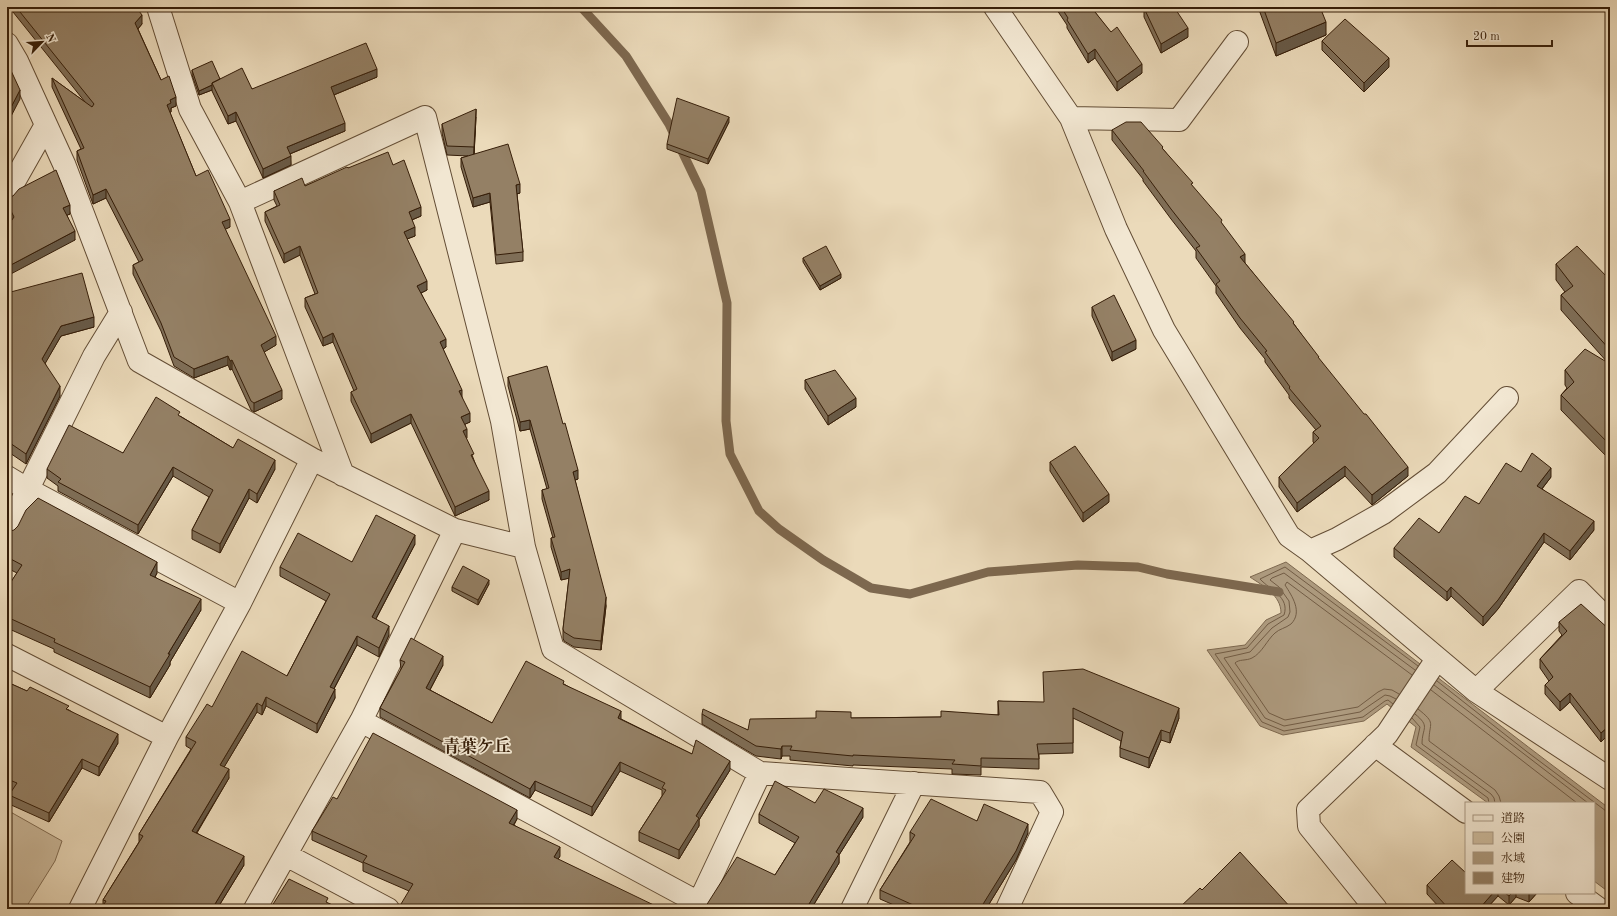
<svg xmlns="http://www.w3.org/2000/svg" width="1617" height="916" font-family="'Old Standard TT','Noto Serif JP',serif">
<rect width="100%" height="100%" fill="#ebdaba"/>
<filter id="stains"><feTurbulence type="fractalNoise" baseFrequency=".005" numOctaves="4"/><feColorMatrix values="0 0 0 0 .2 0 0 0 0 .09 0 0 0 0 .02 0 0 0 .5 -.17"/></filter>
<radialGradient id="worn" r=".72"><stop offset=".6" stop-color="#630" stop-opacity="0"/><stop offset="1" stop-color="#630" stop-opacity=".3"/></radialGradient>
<!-- green -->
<path fill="#ccba9c" stroke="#816c52" d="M7,810L62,841L55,861L25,909H7Z"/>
<!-- water -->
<path fill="#ad9a7e" stroke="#7d684f" d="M1286,562C1394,643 1501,727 1610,809V893L1594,881V803H1488L1411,747L1416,727L1387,704L1364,721L1283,735L1260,726L1207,650L1245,645L1266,620L1281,613C1281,595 1263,586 1250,577Z"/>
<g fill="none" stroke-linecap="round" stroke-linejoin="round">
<!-- shore -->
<path stroke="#725c44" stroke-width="1" d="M1437,681L1526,751L1606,811H1610
M1434,685L1588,803
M1431,690L1577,803
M1399,694L1392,690L1384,689L1378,692L1358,707L1285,720L1269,713L1235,663C1239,659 1246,661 1252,658C1262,653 1267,640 1275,633C1279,629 1286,628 1291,624C1303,612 1292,596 1285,585L1287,582L1412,675
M1396,699L1390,696L1385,695L1360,712L1284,726L1265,718L1224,658L1250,652L1272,628L1288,617L1290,612L1289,601L1279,587L1270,580L1272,578L1284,573L1415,670
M1393,704L1388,700L1385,701L1363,717L1284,731L1262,722L1215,654L1247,648L1268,624L1284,615C1290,597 1270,590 1260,579L1285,567L1418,666
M1418,709C1437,724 1429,722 1429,741L1495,790L1499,796L1501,803
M1415,714C1431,727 1422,727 1422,744L1491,794L1494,798L1495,803
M1412,718L1420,727L1416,745L1488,798L1489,803"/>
<!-- stream -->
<path stroke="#7d684f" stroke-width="9" d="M581,7L626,56L669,124L701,191L727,303L726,421L730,454L759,511L779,529L823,560L871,588L910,594L988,572L1078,565L1138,567L1167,574L1279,592"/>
<!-- minor casing -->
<g stroke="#634d35" stroke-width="24">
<path id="minor" d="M158,7L190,109L240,202L343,475
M995,7L1071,118L1116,229L1164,330L1289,536L1310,551L1476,691L1610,779
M7,44L17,61L64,164L139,361L312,459L455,530L524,547
M1071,118L1179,120L1237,42
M7,194L46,125
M240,202L425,117L502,421L524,547L553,649L760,773
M7,477L27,489L240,603
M7,531L94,356L121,312
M1310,551L1337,539L1383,513L1437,473L1507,398
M7,655L167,737
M1476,691L1579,591L1610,622
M361,721L699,903
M1375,745L1466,812
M286,855L388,909
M1577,893L1599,909
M80,909L167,737L240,603L312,459
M255,909L361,721L455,530
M696,909L760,773L1040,792L1052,812L1007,909
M852,909L914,783
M1376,909L1309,826L1308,810L1387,734L1437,659"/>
</g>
<!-- minor -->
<use href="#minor" stroke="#f2e7d2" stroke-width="22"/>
</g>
<!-- wall -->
<path fill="#7f6e57" stroke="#361e09" d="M9,7H136L142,24L138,29L161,80L176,106L171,108V112L170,113L196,176L230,227L225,229L276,345L264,352L282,399L254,412L251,410L232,369L230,370L228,365L194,378L174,366L161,331L133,274V265L139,262L106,198L93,204L77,160V151L81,149L52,87V78L85,102Z
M1055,7H1091L1142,73L1117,91L1095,58L1088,63L1067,28V25Z
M1258,7H1320L1326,35L1276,56Z
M1144,8L1188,37L1161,53L1144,17Z
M1322,41L1389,67L1364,92L1322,50Z
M192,70L252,89L377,77L334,95L345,131L290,154L291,165L263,178L236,121L228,124L212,91V90L199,95L192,75Z
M476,117L474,154L520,193L517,194L523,252V261L496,264L490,202L473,207L461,167V158L468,156L447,155L442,133V124Z
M729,122L708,164L667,149V144Z
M1112,130L1163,149L1222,224L1245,263L1294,324L1319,359L1408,476L1372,505L1345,476L1297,512L1279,487V477L1314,443L1313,442V432L1316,430L1289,398V395L1265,362V359L1240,328L1216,293V286L1196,258V251L1171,219L1143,181V179L1112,140Z
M393,165L421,216L412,220L415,236L407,239L427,290L421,293L446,347L443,349L462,398L470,422L465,424L466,439L489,500L455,516L411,423L371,443L351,401V392L354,391L333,342L323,346L305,307V298L315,294L300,255L284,263L265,221V212L277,206L274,200V191L305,186L348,168Z
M7,197L70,214L67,215L75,240L12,220L7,211Z
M803,258L841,278L820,290L803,262Z
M1556,264L1610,280V460L1561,410V395L1567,388L1565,385V370L1608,363L1561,310V295L1565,292L1556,280Z
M7,293L94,327L61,336L45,363L60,396L26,464L7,451Z
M1092,307L1136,349L1112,361L1092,316Z
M508,377L578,479L575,480L606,606L601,650L574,647L564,641L563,638V629L569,578L561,580L551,547V538H553L542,499V490L547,489L530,429L520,431L508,386Z
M805,380L856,407L828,425L805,389Z
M180,416L233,448L275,469L257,503L249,498L220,553L192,539V530L209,497L173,476L138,534L58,491V486L47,478V469L123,453Z
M1050,462L1109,502L1083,522L1050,471Z
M1521,472L1551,477L1542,489L1594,530L1570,560L1544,542L1498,609L1483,626L1451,596L1447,601L1394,557V548L1439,533L1479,504Z
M7,532L157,573L155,577L201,610L170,662V665L150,698L54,652V649L7,628V588L17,573L7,568Z
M415,544L376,619L389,635L379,657L357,645L334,689L335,698L317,733L266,706L262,715L257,712L224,767L229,778L197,833L244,865L217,909H101L103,906V900L139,842V834L191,749L186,746V737L212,707L287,676L326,601L280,576V567L352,562Z
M489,584L478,605L452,591V587Z
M1559,622L1610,630L1601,742L1570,702L1560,711L1545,694V685L1549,681L1540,668V659L1562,635L1559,631Z
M400,660L443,665L430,690L492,723L564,684L621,719L692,754L730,770L699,820V826L679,859L639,841V832L662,796V790L620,771L592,816L535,790L530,798L380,717V708L401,669Z
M7,682L69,710L118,743L99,776L82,768L49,822L9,804V795L12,790L7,788Z
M998,701L1179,718L1170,743L1161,740L1149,768L1120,757V748L1121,741L1073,718V753L1039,754V769L981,767V775L952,774V769L853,765V766L790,760V756H782L781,759L756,756L702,724V714L748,730L851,718L941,717L998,715Z
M337,799L517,819L514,825L560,856L558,859L409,891L363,871V863L312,840V831Z
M815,803L863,817L839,855V863L813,906V909L775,875L795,843L759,823V814Z
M977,821L1028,833L1016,860L986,909H903L880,899V890L910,842V832Z
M1427,885L1466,893H1537L1529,902L1516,897L1509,905L1498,896L1486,909H1441L1427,894Z"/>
<!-- shaded-wall -->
<path fill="#685a47" stroke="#361e09" d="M142,15V24L135,32V23Z
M1326,22V35L1276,56V43Z
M1188,28V37L1161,53V44Z
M1095,49V58L1088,63V54Z
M1389,58V67L1364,92V83Z
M1142,64V73L1117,91V82Z
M377,69V77L331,96V87Z
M212,85V90L199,95V91Z
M20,90V99L7,124V115Z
M176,97V106L171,108V112L167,114V105L170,100Z
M476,109V117L474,156V147Z
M236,112V121L228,124V116Z
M729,117V122L708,164V159Z
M345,123V131L287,155V147Z
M291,156V165L263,178V169Z
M520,184V193L516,194V185Z
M106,189V198L93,204V195Z
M490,193V202L473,207V198Z
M70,205V214L63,217V208Z
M421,207V216L409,221V212Z
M230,219V227L222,231V222Z
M415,227V236L404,240V232Z
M75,231V240L7,276V267Z
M300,246V255L284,263V254Z
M1245,254V264L1240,257Z
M841,274V278L820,290V286Z
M427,281V290L417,295V286Z
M94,317V327L61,336L42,369V359L61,326Z
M333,333V342L323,346V338Z
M276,336V345L261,354V345Z
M446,339V347L440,351V342Z
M1136,340V349L1112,361V352Z
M228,356V365L194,378V369Z
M232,360V369L230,370V361Z
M60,386V396L26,464V454Z
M282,390V399L254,412V403Z
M462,390V399L459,391Z
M856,398V407L828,425V416Z
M470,413V422L461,426V417Z
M411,414V423L371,443V434Z
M530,420V429L520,431V422Z
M467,429V438L463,440V431Z
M275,460V469L257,503V494Z
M1345,466V476L1297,512V503Z
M173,467V476L138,534V525Z
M1408,467V476L1372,505V495Z
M1551,468V477L1537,495V486Z
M578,470V479L573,481V472Z
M249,489V498L220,553V544Z
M489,491V500L455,516V507Z
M1109,494V502L1083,522V513Z
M1594,521V530L1570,560V551Z
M1544,533V542L1498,609L1483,626V617Z
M415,535V544L372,626V617Z
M157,562V573L150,586V575Z
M570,569V578L561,580V572Z
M489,580V584L478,605V600Z
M1451,587V596L1447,601V592Z
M606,597V606L601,650V641Z
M201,599V610L170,662V665L150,698V687L168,654Z
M389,626V635L379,657V648Z
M357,636V645L330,696V687Z
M443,656V665L426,697V688Z
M335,689V698L317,733V724Z
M1570,693V702L1560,711V702Z
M266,697V706L262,715V706Z
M257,703V712L220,774V765Z
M1179,708V718L1170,743V733Z
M621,711V720L618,718Z
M1610,725V733L1601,742V733Z
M1161,730V740L1149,768V758Z
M118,734V743L99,776V767Z
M782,746V756L781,759V749Z
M82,759V768L49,822V813Z
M730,761V770L699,820V826L679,859V850L696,816Z
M620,762V771L592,816V807Z
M229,769V778L192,840V831Z
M535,781V790L530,798V789Z
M863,808V817L839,855V863L811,909L809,904L836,852Z
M517,810V819L509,832V823Z
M1028,824V833L1016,860L986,909H980Z
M560,847V856L554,866V857Z
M244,856V865L217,909H212Z
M1493,893H1498V896L1486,909H1479Z
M1512,893H1516V897L1509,905V896Z
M1529,893H1537L1529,902Z"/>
<!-- building -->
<path fill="#948065" stroke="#361e09" d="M16,7H136L142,15L135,23L161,80L169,76L176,97L170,100L171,103L167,105L196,176L208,170L230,219L222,222L276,336L261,345L282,390L254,403L251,401L232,360L230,361L228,356L194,369L174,357L161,323L133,265L143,260L106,189L93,195L77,151L84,148L52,78L92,107L94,104Z
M1061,7H1091L1111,32L1117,27L1142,64L1117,82L1095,49L1088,54L1067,20L1068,18Z
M1145,7H1174L1188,28L1161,44L1144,8Z
M1263,7H1320L1326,22L1276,43Z
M1345,19L1389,58L1364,83L1322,41Z
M366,43L377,69L331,87L345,123L287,147L291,156L263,169L236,112L228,116L212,83L242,68L252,89Z
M212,61L220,79L212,83V85L199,91L192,70Z
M7,62L20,90L7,115Z
M677,98L729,117L708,159L667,144Z
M476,109L474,147L447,146L442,124Z
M1126,122H1141L1163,147L1162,148L1193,183L1191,184L1222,220L1221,222L1245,254L1240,257L1294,322L1293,323L1319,357H1318L1364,414H1366L1408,467L1372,495L1345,466L1297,503L1279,477L1319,438L1313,432L1321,426L1289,388L1290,387L1265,352L1267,351L1240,318L1216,284L1220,281L1196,248L1200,246L1171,209L1143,171H1144L1112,130Z
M508,144L520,184L516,185L523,252L496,255L490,193L473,198L461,158Z
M388,152L393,165L404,160L421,207L409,212L415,227L404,232L427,281L417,286L446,339L440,342L462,390L459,391L470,413L461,417L467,429L463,431L474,454L471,455L489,491L455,507L411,414L371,434L351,392L357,389L333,333L323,338L305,298L318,293L300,246L284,254L265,212L280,205L274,191L302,178L305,186L347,167L348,168Z
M56,170L70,205L63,208L75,231L7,267V227L14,217L7,203V197L13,196L19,189Z
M826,246L841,274L820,286L803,258Z
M1577,246L1610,280V350L1561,295L1573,286L1556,264Z
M82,273L94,317L61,326L42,359L60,386L26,454L7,441V293Z
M1114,295L1136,340L1112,352L1092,307Z
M1585,349L1610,364V445L1561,395L1574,382L1565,370Z
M547,366L563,424L565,423L578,470L573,472L606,597L601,641L574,638L564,632L563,629L570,569L561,572L551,538L555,537L542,490L549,488L530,420L520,422L508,377Z
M835,370L856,398L828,416L805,380Z
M156,397L180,412L178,415L233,448L238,439L275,460L257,494L249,489L220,544L192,530L213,490L173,467L138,525L58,482L61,479L47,469L69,425L123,453Z
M1075,446L1109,494L1083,513L1050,462Z
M1532,453L1551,468L1537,486L1594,521L1570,551L1544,533L1498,600L1483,617L1451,587L1447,592L1394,548L1419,518L1439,533L1465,496L1479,504L1506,463L1521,472Z
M38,498L157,562L150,575L201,599L168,654H170L150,687L54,642L55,639L7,617V588L22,565L7,557V532L14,530L18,526L26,510Z
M376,515L415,535L372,617L389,626L379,648L357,636L330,687L335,689L317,724L266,697L262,706L257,703L220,765L229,769L192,831L244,856L212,909H101L106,901L103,900L143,836L139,834L196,742L186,737L207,704L212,707L242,651L287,676L330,594L280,567L298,533L352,562Z
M463,566L489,580L478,600L452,587Z
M1581,604L1610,630V725L1601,733L1570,693L1560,702L1545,685L1553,677L1540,659L1567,631L1559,622Z
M411,638L443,656L426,688L492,723L526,661L564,681L563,684L621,711L618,718L692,754L696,740L730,761L696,816L699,818L679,850L639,832L666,790L662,788L665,783L620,762L592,807L535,781L530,789L380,708L405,662L400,660Z
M1083,669L1179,708L1170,733L1161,730L1149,758L1120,748L1123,732L1073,708V743L1037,744L1039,759L981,758V766L952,764L955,760L853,755V756L790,750L792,746H782L781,749L756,746L702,714L703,709L748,730L750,719L816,718V711L851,712V718L941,717V711L999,715L998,701L1044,702L1043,672Z
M7,682L27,691L30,687L69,706L66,709L118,734L99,767L82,759L49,813L9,795L17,783L7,779Z
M373,733L517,810L509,823L560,847L554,857L662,909H398L413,884L363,862L367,856L312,831L333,797L337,799Z
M775,781L815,803L824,789L863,808L836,852L839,854L809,904L813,906L812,909H704L737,857L775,875L799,837L759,814Z
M931,799L977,821L984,804L1028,824L1016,851L980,909H922L880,890L915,835L910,832Z
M1240,852L1292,909H1178L1200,888L1202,890Z
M1452,860L1466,873V893H1493L1479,909H1449L1427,885Z
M289,879L328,898L326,902L341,909H270Z
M1505,893H1512L1509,896Z"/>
<g text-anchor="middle" stroke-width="3.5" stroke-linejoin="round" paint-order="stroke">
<!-- neighbourhood labels -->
<g font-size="17" font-weight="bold" fill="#361e09" stroke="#f2e7d2">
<text x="477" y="752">青葉ケ丘</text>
</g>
</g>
<!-- margin -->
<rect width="1617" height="916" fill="none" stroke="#ebdaba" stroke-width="24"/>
<rect x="8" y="8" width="1601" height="900" fill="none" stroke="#361e09" stroke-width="2"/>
<rect x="12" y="12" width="1593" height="892" fill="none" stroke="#361e09"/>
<!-- legend -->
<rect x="1465" y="802" width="130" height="92" fill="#f2e7d2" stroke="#a79782"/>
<rect x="1473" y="815" width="20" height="6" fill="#f2e7d2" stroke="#a79782"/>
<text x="1501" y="822" font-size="12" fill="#361e09">道路</text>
<rect x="1473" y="832" width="20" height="12" fill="#ccba9c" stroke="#a79782"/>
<text x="1501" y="842" font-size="12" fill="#361e09">公園</text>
<rect x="1473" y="852" width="20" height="12" fill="#ad9a7e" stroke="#a79782"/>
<text x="1501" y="862" font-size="12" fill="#361e09">水域</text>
<rect x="1473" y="872" width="20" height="12" fill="#948065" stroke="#a79782"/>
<text x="1501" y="882" font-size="12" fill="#361e09">建物</text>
<!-- north arrow -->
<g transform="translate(42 42) rotate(65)" stroke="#f2e7d2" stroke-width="3" paint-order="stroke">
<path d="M0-3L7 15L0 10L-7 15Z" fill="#361e09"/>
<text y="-6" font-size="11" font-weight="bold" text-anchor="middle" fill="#361e09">N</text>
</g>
<!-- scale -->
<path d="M1467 40v6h85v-6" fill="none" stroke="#361e09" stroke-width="2"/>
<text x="1473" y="40" font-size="12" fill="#361e09" stroke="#f2e7d2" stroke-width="3" paint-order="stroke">20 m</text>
<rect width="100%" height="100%" filter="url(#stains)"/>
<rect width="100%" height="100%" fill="url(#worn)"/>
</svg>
